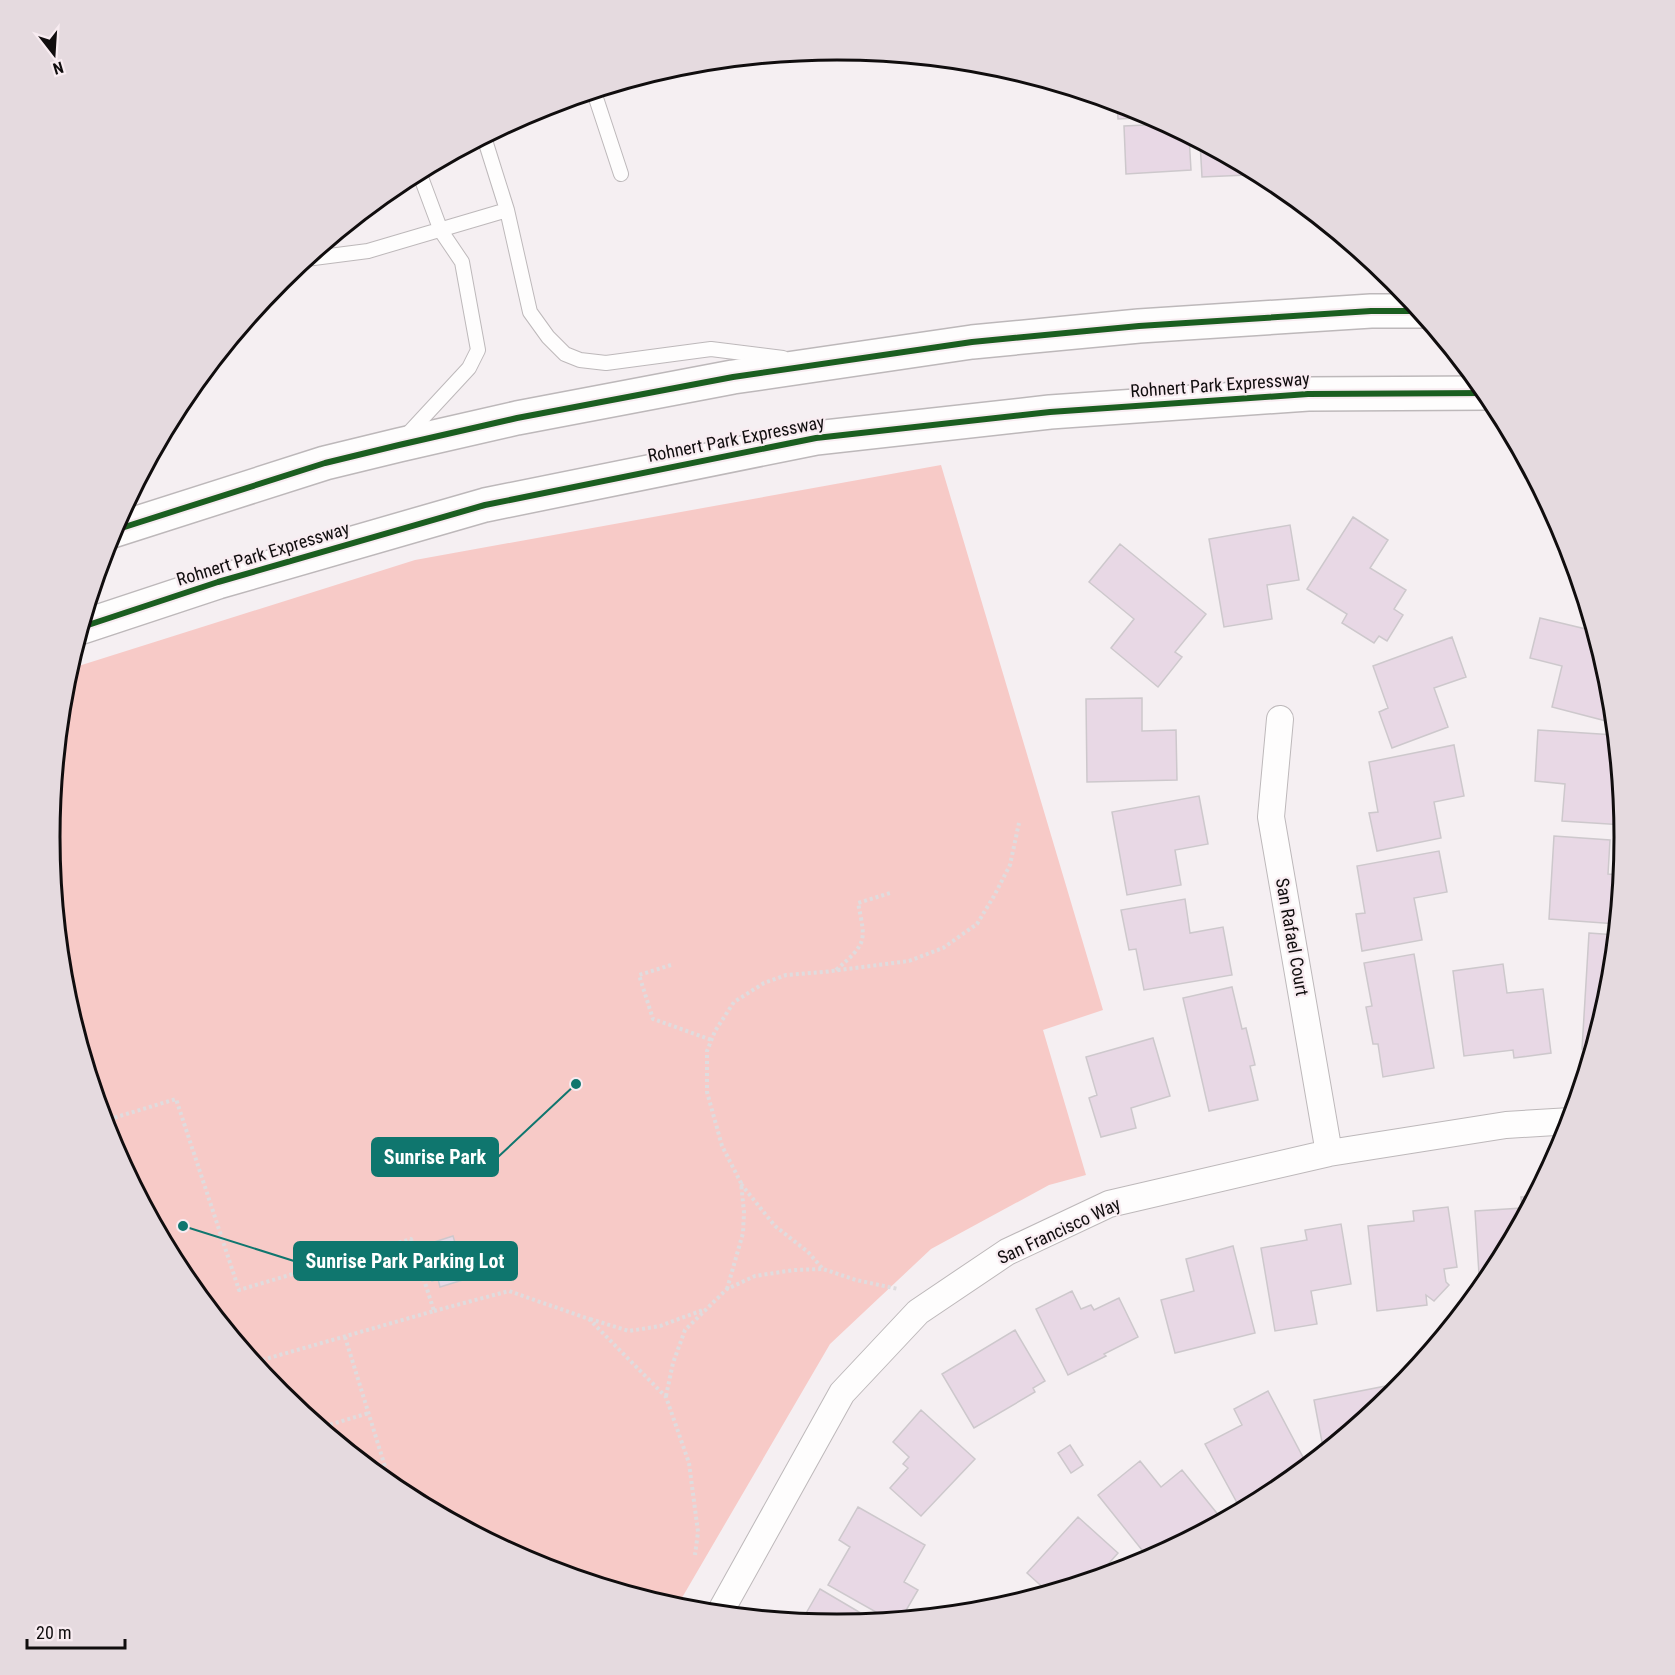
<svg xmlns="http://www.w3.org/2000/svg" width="1675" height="1675" font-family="'Roboto Condensed',sans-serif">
<rect width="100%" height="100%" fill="#f5eff2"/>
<!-- green -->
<path fill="#f7cac7" d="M941,465L1103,1010L1043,1030L1086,1175L1049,1185L931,1249L830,1344L676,1608L536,1565L399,1493L280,1394L182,1275L109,1139L65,991L50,837L65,683L69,669L415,560Z"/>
<!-- building -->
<path fill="#e8d8e5" stroke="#cdc8cc" stroke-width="1.5" d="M1117,103L1139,110L1153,117L1118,119Z
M1167,124L1189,136L1191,170L1126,174L1124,126Z
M1200,142L1247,167V175L1202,177Z
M1353,517L1388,540L1370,568L1406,590L1394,609L1403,615L1387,641L1379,636L1374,643L1342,623L1347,614L1307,589Z
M1290,525L1299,580L1267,585L1272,619L1224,627L1209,539Z
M1120,544L1206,614L1175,652L1182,657L1158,687L1111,648L1134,619L1089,582Z
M1540,618L1594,631L1610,684L1613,710L1610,722L1552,707L1562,666L1530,658Z
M1452,637L1466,677L1434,688L1448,727L1392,748L1379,712L1388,708L1373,666Z
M1142,698V731L1176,730L1177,780L1087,782L1086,699Z
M1538,730L1615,735L1624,825L1562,821L1565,784L1535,781Z
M1454,745L1464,796L1434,802L1441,838L1377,851L1369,813L1378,812L1369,762Z
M1199,796L1208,844L1175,850L1181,885L1127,895L1112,812Z
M1554,836L1610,840L1608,874L1622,875L1617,924L1549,919Z
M1439,851L1447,892L1414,898L1422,940L1362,951L1356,914L1365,913L1357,866Z
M1185,899L1190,933L1223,927L1232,975L1144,990L1136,949L1129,950L1121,910Z
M1589,933L1616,935L1610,992L1593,1049H1582Z
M1414,954L1434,1068L1383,1077L1378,1044H1373L1366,1007L1372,1006L1364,963Z
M1503,964L1507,993L1543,989L1551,1053L1514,1058L1513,1050L1464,1056L1453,971Z
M1232,987L1242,1029L1246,1028L1255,1065L1250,1066L1258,1100L1209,1111L1183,998Z
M1153,1038L1170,1096L1131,1108L1136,1128L1101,1137L1089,1098L1097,1095L1086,1057Z
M1535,1196L1493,1276L1480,1290L1475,1211L1522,1208L1521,1197Z
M1448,1207L1457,1267L1444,1269L1446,1282L1449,1285L1434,1301L1426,1295L1427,1305L1377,1311L1368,1226L1414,1221L1413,1211Z
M1341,1224L1351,1284L1311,1291L1317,1324L1275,1331L1261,1248L1307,1240L1305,1230Z
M453,1236L466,1279L440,1287L438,1279L432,1281L423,1253L430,1251L428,1244Z
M1233,1246L1255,1333L1175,1353L1161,1300L1194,1291L1186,1259Z
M1072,1291L1081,1309L1091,1305L1094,1310L1119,1298L1138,1337L1104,1354L1106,1356L1068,1375L1036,1309Z
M1015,1330L1045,1381L1033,1388L1035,1392L974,1428L942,1374Z
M1391,1385L1393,1396L1341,1439L1322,1442L1314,1400Z
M1268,1391L1305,1461L1279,1475L1285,1485L1277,1491L1241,1510L1205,1444L1242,1425L1234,1409Z
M921,1410L975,1459L921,1516L890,1488L908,1468L903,1464L909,1457L893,1442Z
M1070,1445L1083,1465L1071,1473L1058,1453Z
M1140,1461L1161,1487L1182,1470L1220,1517L1202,1532L1191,1538L1189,1535L1177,1545L1150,1560L1098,1495Z
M858,1507L925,1545L904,1582L918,1590L901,1619L890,1620L828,1585L850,1547L839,1540Z
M1078,1517L1118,1553L1095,1579L1049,1593L1027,1573Z
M820,1589L876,1622L837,1625L801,1622Z"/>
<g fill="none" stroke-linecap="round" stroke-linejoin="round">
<!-- service casing -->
<g stroke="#bdb8ba" stroke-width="16">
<path id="service" d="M594,92L621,174
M484,137L507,210L530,312L548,337L565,354L580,360L606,363L711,349L783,358
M306,259L368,251L507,210
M406,436L469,368L478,350L462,262L441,231L419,172"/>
</g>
<!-- minor casing -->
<g stroke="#bdb8ba" stroke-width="28">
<path id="minor" d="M1280,719L1271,817L1329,1153
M719,1614L842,1393L918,1312L1007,1252L1109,1204L1329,1153L1506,1125L1571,1121"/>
</g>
<!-- secondary casing -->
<g stroke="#bdb8ba" stroke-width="36">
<path id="secondary" d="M112,531L325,463L399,445L517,418L733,377L972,342L1139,326L1371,311H1420
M82,627L218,582L485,505L816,438L1050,412L1308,394L1487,393"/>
</g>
<!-- path -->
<path stroke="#dfdcde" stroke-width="4" stroke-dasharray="3 3" stroke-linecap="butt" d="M671,965L639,975L653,1019L712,1040
M836,970C867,943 866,942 858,903L890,893
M103,1117L110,1119L176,1099L239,1290L411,1239L434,1311L255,1362L256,1365
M741,1184L775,1226L808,1252L823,1269
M727,1289L743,1233L744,1212L741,1183L722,1146L707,1092V1051L715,1031L734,1002L764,983L786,975L824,972L909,961L943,948L977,924L994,896L1010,865L1019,823
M434,1311L509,1291L589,1319L666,1397L689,1463L698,1532L695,1555
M590,1319L629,1331L660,1326L703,1310
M345,1337L391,1486
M666,1396L673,1363L685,1330L727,1289L755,1276L794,1270L823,1269L856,1280L898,1289
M318,1425L332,1424L369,1413"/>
<!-- service -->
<use href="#service" stroke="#fefdfd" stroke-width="14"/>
<!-- minor -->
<use href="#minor" stroke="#fefdfd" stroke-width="26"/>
<!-- secondary -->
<use href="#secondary" stroke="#fefdfd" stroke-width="33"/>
<!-- cycleway casing -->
<g stroke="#f8ecf1" stroke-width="10">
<path id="cycleway" d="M112,531L325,463L399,445L517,418L733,377L972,342L1139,326L1371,311H1420
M82,627L218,582L485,505L816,438L1050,412L1308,394L1487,393"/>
</g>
<!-- cycleway -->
<use href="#cycleway" stroke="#1b5e20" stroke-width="6"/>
</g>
<g text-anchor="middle" stroke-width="4.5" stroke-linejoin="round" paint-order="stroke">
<!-- street labels -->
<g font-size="18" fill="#100d0e" stroke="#f8ecf1">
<text transform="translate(1220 385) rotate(-4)" y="6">Rohnert Park Expressway</text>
<text transform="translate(736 439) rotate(-11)" y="6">Rohnert Park Expressway</text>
<text transform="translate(263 554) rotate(-17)" y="6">Rohnert Park Expressway</text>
<text transform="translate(1292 937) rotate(80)" y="6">San Rafael Court</text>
<text transform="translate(1059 1231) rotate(-25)" y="6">San Francisco Way</text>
</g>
</g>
<!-- crop -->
<path d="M0 0H1675V1675H0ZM60 837a777 777 0 1 1 1554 0a777 777 0 1 1-1554 0Z" fill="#e5dadf" fill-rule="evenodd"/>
<path fill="none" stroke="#100d0e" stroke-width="3" d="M60 837a777 777 0 1 1 1554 0a777 777 0 1 1-1554 0Z"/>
<!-- callouts -->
<path fill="none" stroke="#0f766e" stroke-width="2" d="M576 1084L498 1157M183 1226L294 1261"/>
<g fill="#0f766e" stroke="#f8ecf1" stroke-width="2">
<circle cx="576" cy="1084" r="6"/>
<circle cx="183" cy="1226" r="6"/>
</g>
<g fill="#0f766e" stroke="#0f766e" stroke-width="2">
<rect x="372" y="1138" width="126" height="38" rx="6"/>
<rect x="294" y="1242" width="223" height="38" rx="6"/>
</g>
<g font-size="20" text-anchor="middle" font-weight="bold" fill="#fff">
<text x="435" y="1164">Sunrise Park</text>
<text x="405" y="1268">Sunrise Park Parking Lot</text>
</g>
<!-- north arrow -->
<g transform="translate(54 54) rotate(163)" stroke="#f8ecf1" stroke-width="4.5" paint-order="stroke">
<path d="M0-4.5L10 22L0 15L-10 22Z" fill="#100d0e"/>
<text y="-9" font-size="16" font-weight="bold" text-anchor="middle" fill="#100d0e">N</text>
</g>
<!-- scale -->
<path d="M27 1639v9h98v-9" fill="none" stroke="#100d0e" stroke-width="3"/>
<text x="36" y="1639" font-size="18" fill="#100d0e" stroke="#f8ecf1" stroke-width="4.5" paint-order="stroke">20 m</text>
</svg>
